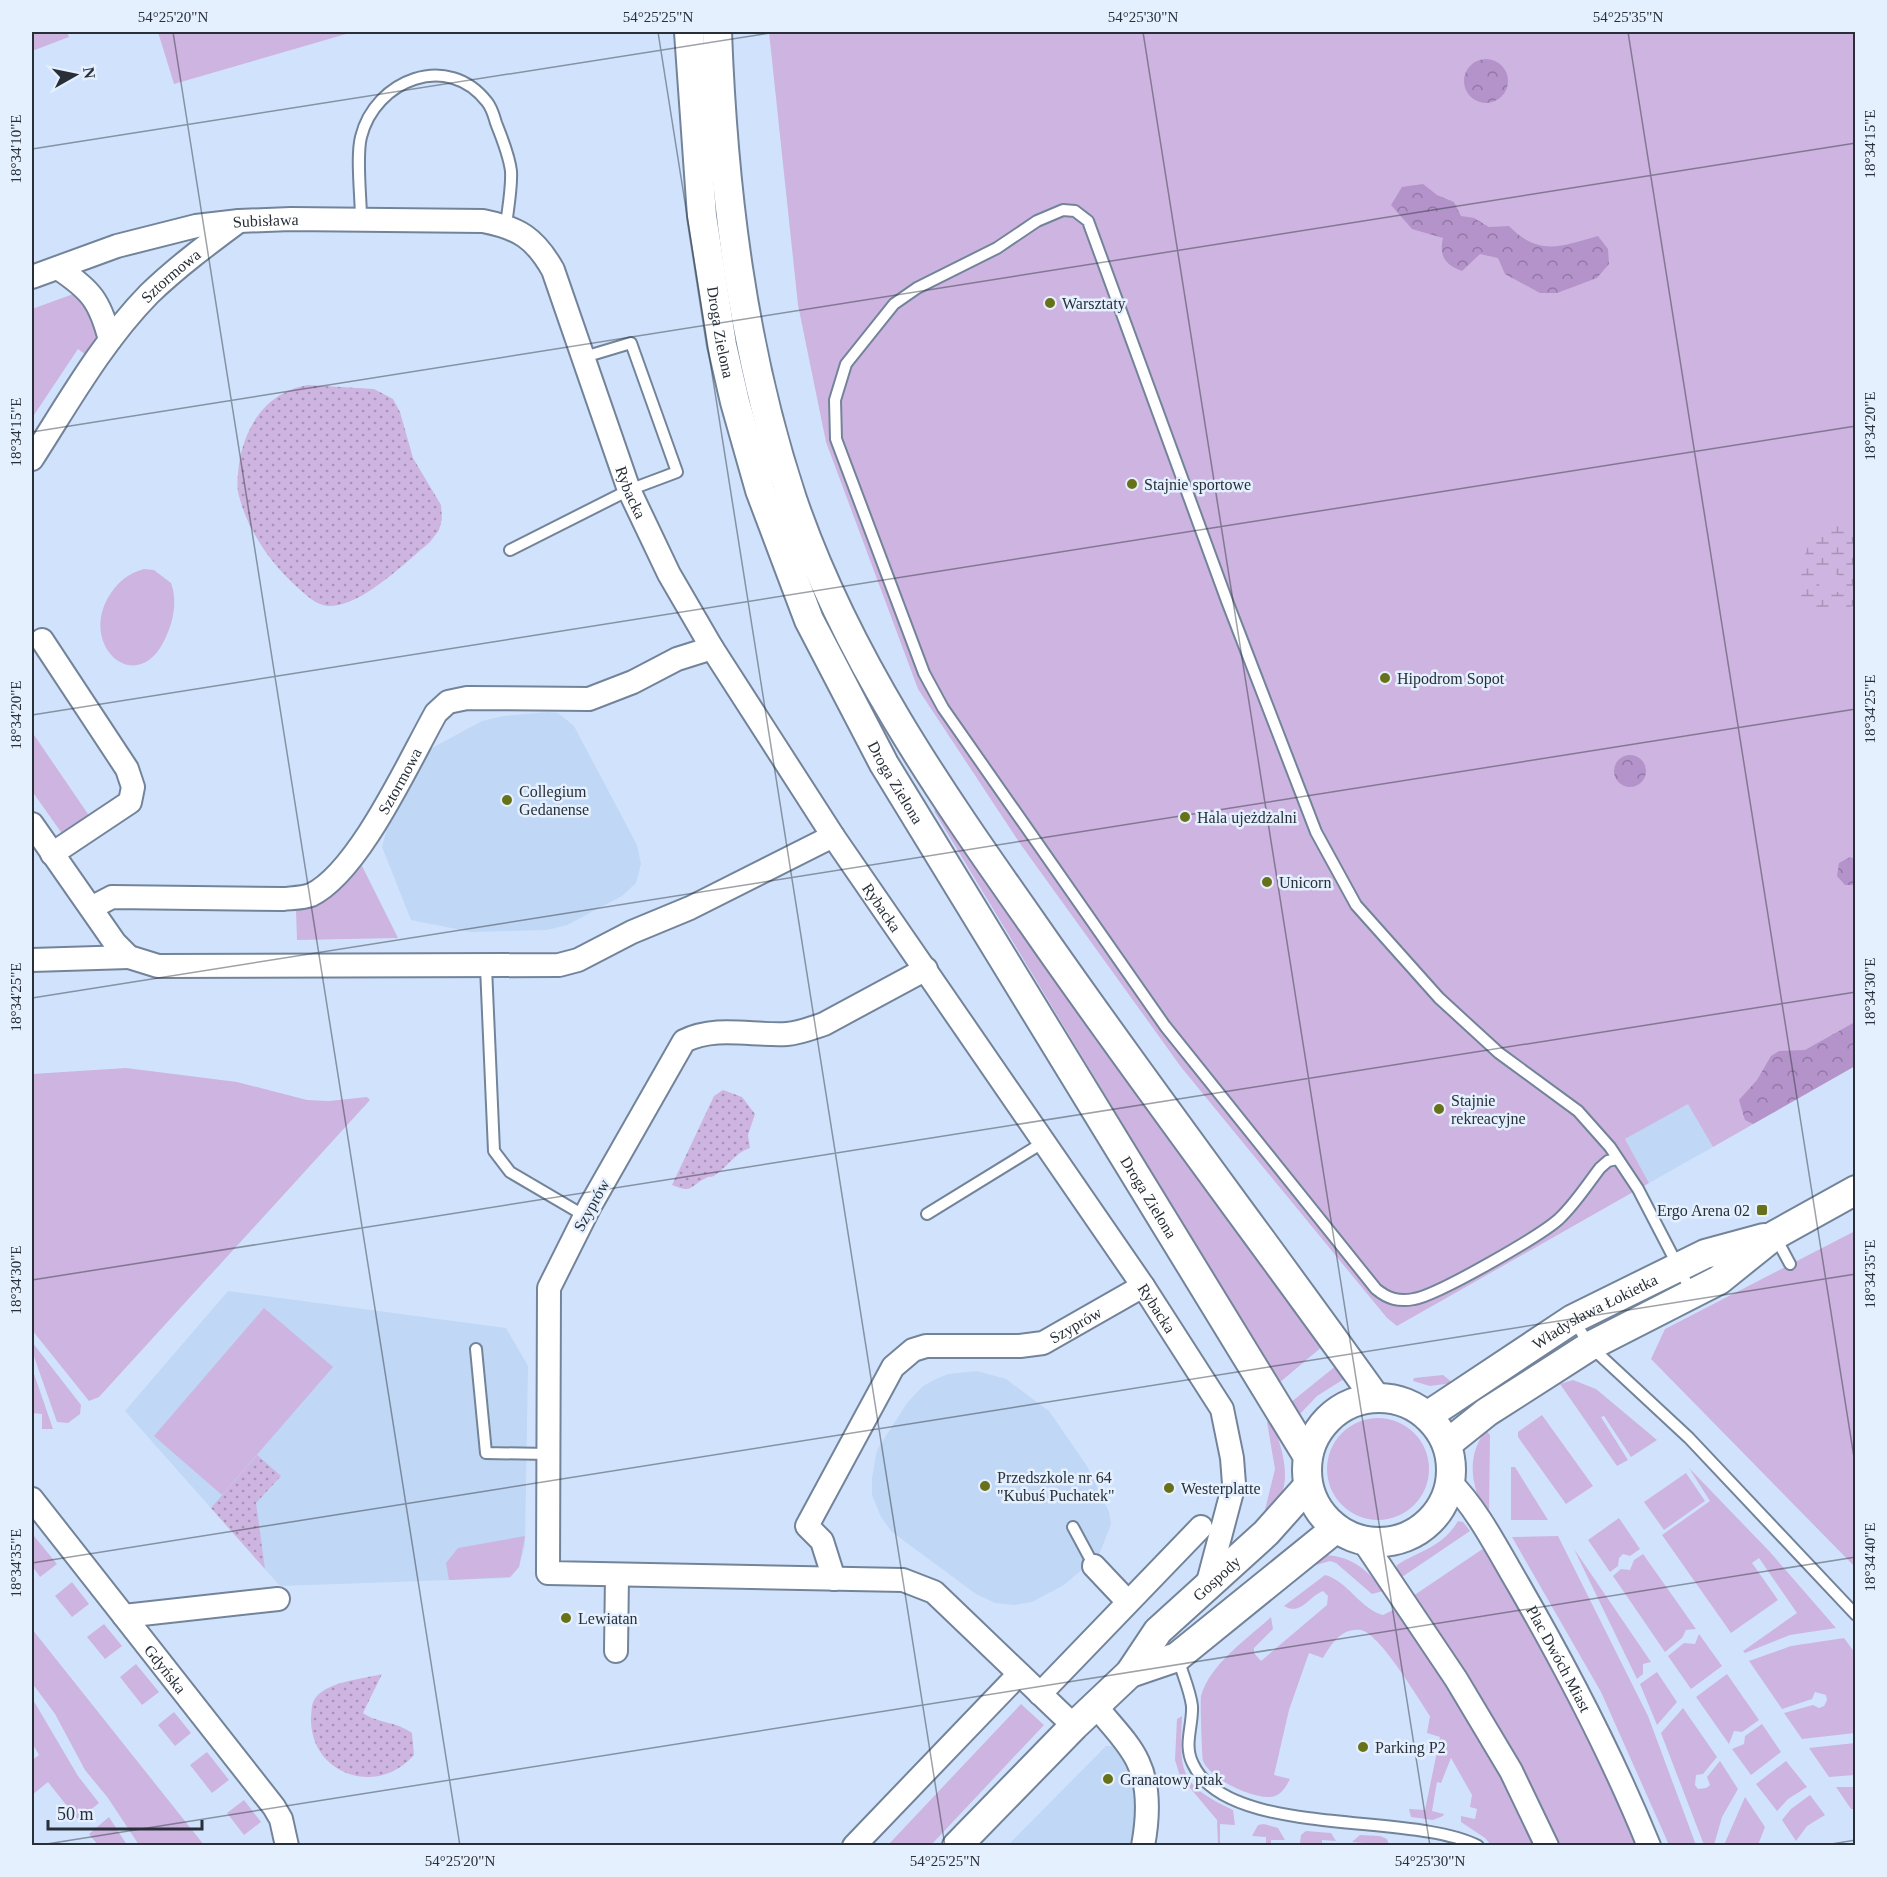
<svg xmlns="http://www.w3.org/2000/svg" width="1887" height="1877" font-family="'Times New Roman',serif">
<defs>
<pattern id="forest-crowns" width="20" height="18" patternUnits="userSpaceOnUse" patternTransform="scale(1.5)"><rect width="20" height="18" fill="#b492ca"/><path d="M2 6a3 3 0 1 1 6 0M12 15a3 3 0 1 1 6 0" fill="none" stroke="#9278a5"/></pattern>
<pattern id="wetland-marsh" width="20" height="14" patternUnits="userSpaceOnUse" patternTransform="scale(1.5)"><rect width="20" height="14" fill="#ceb4e0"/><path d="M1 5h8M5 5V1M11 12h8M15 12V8" fill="none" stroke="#a793b7"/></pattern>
<pattern id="park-dots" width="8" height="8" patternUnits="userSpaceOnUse" patternTransform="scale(1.5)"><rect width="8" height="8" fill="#ceb4e0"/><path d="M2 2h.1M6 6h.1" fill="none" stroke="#a793b7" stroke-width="1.8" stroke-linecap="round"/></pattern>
</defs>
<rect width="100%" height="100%" fill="#d1e3fc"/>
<!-- built -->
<path fill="#c0d7f5" d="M548,712L558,713L574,726L637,845L641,864L636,883L622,896L567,925L547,930L471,932L411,920L382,847L388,825L418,764L432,748L482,721L503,716Z
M1689,1103L1713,1147L1649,1183L1625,1139Z
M228,1291L506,1328L528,1366L525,1545L519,1567L510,1578L280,1586L125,1411Z
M977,1371L1006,1379L1049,1411L1087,1466L1109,1512L1111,1524L1099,1555L1064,1585L1032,1602L1015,1605L995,1603L976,1594L892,1532L881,1517L872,1495V1478L877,1450L907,1403L923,1386L936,1379L948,1374Z
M1106,1746H1112L1138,1781L1144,1845L1007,1846Z"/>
<!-- green -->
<path fill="#ceb4e0" d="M32,32H67L69,37L32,51Z
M158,32H353L174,84Z
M769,32H1855V1066L1713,1147L1688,1104L1625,1139L1649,1183L1397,1326L1387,1318L1181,1067L1019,842L918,689L826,442L798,305Z
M76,293L98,328L90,358L78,349L32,418V309Z
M144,569L154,570L171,583C178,602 173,623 164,641C136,698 76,644 111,593C119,581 129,573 144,569Z
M32,732L90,817L63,835L32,791Z
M937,809L1323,1346L1279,1383L934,811Z
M360,862L398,938L297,940L296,910L327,896Z
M126,1068L237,1082L307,1100L329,1101L367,1097L370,1100L99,1397L89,1401L32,1330V1074Z
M1855,1231V1567L1651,1359L1665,1329Z
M264,1308L333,1367L222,1495L154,1436Z
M32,1342L81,1405L80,1414L68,1423L57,1422L32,1351Z
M1337,1365L1344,1379L1317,1396L1299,1415L1290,1403Z
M32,1368L53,1429H42V1414L32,1413Z
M1443,1375L1453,1383L1430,1386L1413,1381L1414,1378Z
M1573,1380L1596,1389L1657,1440L1631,1457L1604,1416L1601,1417L1628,1460L1617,1466L1560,1384Z
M1542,1415L1593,1486L1566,1504L1518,1437V1432Z
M1327 1469a51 51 0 1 1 102 0a51 51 0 1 1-102 0Z
M1270,1419C1280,1439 1292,1476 1280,1497C1277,1503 1269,1509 1264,1514L1275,1469L1267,1422Z
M1486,1430L1490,1435L1489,1517C1471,1490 1465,1457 1486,1430Z
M1511,1467H1515L1548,1520H1511Z
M1689,1468L1770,1552L1836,1628L1790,1635L1745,1653L1743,1651L1797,1613L1759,1558L1752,1563L1778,1600L1731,1633L1662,1535L1710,1501Z
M1686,1473L1705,1501L1664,1530L1644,1502Z
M1619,1518L1640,1549L1630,1556L1623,1554L1619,1558L1618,1566L1610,1572L1588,1540Z
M1458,1521L1463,1522L1470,1531L1402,1577L1396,1570L1397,1565C1420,1550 1442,1548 1458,1521Z
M34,1536L57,1564L40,1577L32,1566V1538Z
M525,1536L519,1567L510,1577L449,1580L446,1563L458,1548Z
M1558,1536L1648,1716L1696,1845H1669L1601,1692L1512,1537Z
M1484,1548L1590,1735L1638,1845H1558L1413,1596Z
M1574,1549L1651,1662L1643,1664V1674L1637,1679Z
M1643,1554L1696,1629L1686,1630L1682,1638L1665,1652L1613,1576L1621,1569L1630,1570L1634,1560Z
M1326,1555C1353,1557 1368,1570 1383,1591L1372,1594L1336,1563L1330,1561L1309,1567L1319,1557Z
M1325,1575C1348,1581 1360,1609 1383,1615L1397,1608C1449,1684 1496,1762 1537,1845H1491L1485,1838L1461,1822V1816L1475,1819L1477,1809L1470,1807L1472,1795L1451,1758L1441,1783L1437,1782L1432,1811L1444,1814L1443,1816L1433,1820L1411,1817L1409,1809L1425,1810L1440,1737L1427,1733L1430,1716C1418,1698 1380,1634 1361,1630C1342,1627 1331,1644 1323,1658L1309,1653L1289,1710L1274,1775L1290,1779C1286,1787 1280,1797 1270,1797C1250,1798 1211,1779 1203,1761C1202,1758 1200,1701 1201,1696C1210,1664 1247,1639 1271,1617L1273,1629L1254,1648V1653L1261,1661L1327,1605L1328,1596L1323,1591C1308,1597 1301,1616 1284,1606Z
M72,1582L89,1604L72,1617L55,1596Z
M104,1624L122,1646L105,1659L87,1637Z
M32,1629L204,1845H139L108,1798L85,1770L55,1714L32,1683Z
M1699,1634L1722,1666L1691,1689L1668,1656L1684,1643L1695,1644Z
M1844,1638L1855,1653V1733L1802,1739L1784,1713L1813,1705L1819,1708L1824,1706L1827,1700L1826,1695L1815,1692L1812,1699L1782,1709L1749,1661L1791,1646Z
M136,1664L159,1692L142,1705L120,1677Z
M1657,1672L1677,1702L1657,1725L1640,1684Z
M1727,1674L1759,1720L1742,1732L1734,1731L1729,1744L1696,1697Z
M32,1698L78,1776L99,1803L78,1820L48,1782L32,1795V1760L39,1755L32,1743Z
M1021,1704L1044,1725L931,1845H888Z
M1683,1708L1717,1757L1703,1774L1696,1775L1695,1785L1698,1789L1706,1788L1710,1785L1707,1777L1720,1761L1738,1789L1722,1817L1714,1845H1704L1661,1733Z
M174,1712L191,1733L175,1746L158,1725Z
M1182,1716C1180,1772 1178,1784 1233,1810L1235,1825L1220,1824V1845H1218L1217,1820L1180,1776L1175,1760L1177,1719Z
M1762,1724L1781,1752L1751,1775L1732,1749L1744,1744L1745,1736Z
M1855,1743V1775L1829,1777L1809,1748Z
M207,1752L229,1780L212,1793L190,1765Z
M1786,1761L1807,1787L1788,1799L1777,1811L1756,1784Z
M1836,1787H1855V1809H1851Z
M1810,1795L1825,1815L1807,1826L1796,1841L1782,1820L1791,1809Z
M1745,1797L1765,1827L1758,1845H1724Z
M244,1800L261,1822L244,1835L227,1813Z
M109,1817L127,1845H98L89,1834Z
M1264,1824L1278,1828L1285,1840H1271V1845H1266V1837L1252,1836L1258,1825Z
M1306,1831L1331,1833L1336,1841L1322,1840V1845L1300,1843L1301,1835Z
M1360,1835L1380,1836L1387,1839L1389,1845L1352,1842Z"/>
<!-- forest -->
<path fill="url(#forest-crowns)" d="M1464 81a22 22 0 1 1 44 0a22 22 0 1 1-44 0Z
M1423,184L1437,195L1454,202L1461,216L1474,218L1489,227L1509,226C1539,257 1562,246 1598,236L1608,249L1609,264L1597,278L1557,293H1540L1505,274L1498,258L1480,254L1462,271C1445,265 1439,256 1443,238L1412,229L1391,205L1402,187Z
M1614 771a16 16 0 1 1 32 0a16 16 0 1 1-32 0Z
M1850,857L1855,859V885H1845L1837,876L1839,863Z
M1855,1022V1066L1753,1124L1745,1120L1739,1100L1757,1080L1771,1056L1779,1051L1805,1050Z"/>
<!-- wetland -->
<path fill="url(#wetland-marsh)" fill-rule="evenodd" d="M1855,523V605C1838,613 1814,608 1795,603L1806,551L1813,534L1837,524ZM1831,571L1841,577L1842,588L1838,592L1828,595C1819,590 1818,586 1820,577Z"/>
<!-- park -->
<path fill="url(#park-dots)" d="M308,385L374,389L393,399L400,412L413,458L441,505L442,519L439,530L430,542C406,562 360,608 328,606C316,605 306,595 297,587C271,564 248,531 239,496C236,487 238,474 239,464C245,425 267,392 308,385Z
M723,1090L742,1097L755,1114L748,1135L750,1148C734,1153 728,1167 715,1175C709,1179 713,1175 706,1178C689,1186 694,1194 672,1185L714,1096Z
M257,1455L281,1476L256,1503L265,1569L211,1508Z
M382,1674L363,1713C379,1724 396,1721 412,1733L414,1755C377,1798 309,1774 311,1717C312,1709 311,1702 317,1696C331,1681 363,1679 382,1674Z"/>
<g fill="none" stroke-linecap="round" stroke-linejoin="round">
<!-- service casing -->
<g stroke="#73849a" stroke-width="14">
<path id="service" d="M361,219C361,198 356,156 361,137C375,80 448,51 487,102C492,108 494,116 496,123C502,138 509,155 511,171C512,188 508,208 506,225
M510,550L629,490L677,472L631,343L581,358
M486,967L494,1151L510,1172L585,1216
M1617,1159L1608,1161L1600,1168C1587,1185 1575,1204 1559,1219C1540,1236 1438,1295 1414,1299C1399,1302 1388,1299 1376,1289L1165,1026L943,708L924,673L836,439L835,400L846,364L894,304L917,288L997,248L1037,221L1063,210L1075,211L1088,221L1227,601L1316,832L1356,905L1439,998L1499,1053L1578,1111L1610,1147L1638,1189L1692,1293
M927,1214L1044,1142
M1775,1236L1790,1264
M1573,1319L1590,1346L1689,1438L1856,1615
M476,1349L486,1453L549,1454
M1073,1527L1094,1566
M1178,1658C1182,1673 1190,1690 1192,1706C1193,1726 1183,1745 1193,1764C1228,1839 1411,1811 1478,1846"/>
</g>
<!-- minor casing -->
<g stroke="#73849a" stroke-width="26">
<g id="minor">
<path d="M58,268C91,290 100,301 110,340"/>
<path id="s1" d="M32,277L117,246L196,226L239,221L291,219L483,221C519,228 535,238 553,270L629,490L669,574L712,648L833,836L1143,1286L1222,1409L1232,1458L1234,1484L1207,1586"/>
<path id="s2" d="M32,459C68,403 102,342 149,294C177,267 208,244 239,221"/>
<path d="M42,640L127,769L133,787L130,802L52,854"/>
<path d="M32,824L115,943L129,957L158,966L559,965L578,960L632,932L690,908L833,836"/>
<path id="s3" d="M91,908L112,897L283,899C292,898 303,898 311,895C359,872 409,761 436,713L448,702L467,698L589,699L633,682L677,659L712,648"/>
<path d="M32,960L129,957"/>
<path d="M926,969L824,1024C812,1028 800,1033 787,1034C752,1036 716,1025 684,1041L590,1206L549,1288L548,1573L903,1580L934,1592L1074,1726"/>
<path id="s4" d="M1450,1482C1477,1508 1499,1552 1518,1584C1567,1669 1612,1755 1649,1846"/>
<path id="s5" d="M32,1499L274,1807L281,1819L287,1846"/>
<path d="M1364,1542L1456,1679L1511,1771L1547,1846"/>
<path d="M1094,1566L1128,1602"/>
<path id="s6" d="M834,1579L822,1541L807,1526L893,1367L913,1350L926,1346H1020L1043,1343L1143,1286"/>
<path d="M124,1616L278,1599"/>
<path d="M616,1651L617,1575"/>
<path d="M1040,1694L1201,1527"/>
<path d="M1095,1705C1109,1723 1129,1742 1138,1762C1150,1787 1148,1819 1143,1846"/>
<path d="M854,1846L1019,1674"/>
</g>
</g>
<!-- tertiary casing -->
<g stroke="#73849a" stroke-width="32">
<g id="tertiary">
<path id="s7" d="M689,32L702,216L722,345L735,402L760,490L809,620L884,764L1307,1455"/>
<path d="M717,32C723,190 742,348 792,499C846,657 938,789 1033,924C1144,1084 1262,1239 1375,1397"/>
<circle cx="1379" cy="1470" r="72"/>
<path id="s8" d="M1427,1416L1573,1319L1705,1254L1764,1238"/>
<path d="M1447,1444L1487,1412L1590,1346L1719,1280L1775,1235L1856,1190"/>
<path d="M1130,1673L1177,1657L1335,1529"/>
<path id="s9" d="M957,1846L1074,1726L1130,1673L1158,1631L1266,1533L1308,1486"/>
</g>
</g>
<!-- service -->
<use href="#service" stroke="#fff" stroke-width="10"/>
<!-- minor -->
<use href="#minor" stroke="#fff" stroke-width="22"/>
<!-- tertiary -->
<use href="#tertiary" stroke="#fff" stroke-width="28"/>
</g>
<!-- ticks -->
<path fill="none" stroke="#282f38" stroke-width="1.5" stroke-opacity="0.45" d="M173,32L460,1846M658,32L945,1846M1143,32L1430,1846M1628,32L1856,1470M32,149L776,32M32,432L1856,143M32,715L1856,426M32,998L1856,709M32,1280L1856,992M32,1563L1856,1274M34,1846L1856,1557M1819,1846L1856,1840"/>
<!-- markers -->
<g fill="#677119" stroke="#e5f0ff" stroke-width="2">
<circle cx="1050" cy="303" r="6"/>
<circle cx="1132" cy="484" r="6"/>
<circle cx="1385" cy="678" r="6"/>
<circle cx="507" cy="800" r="6"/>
<circle cx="1185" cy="817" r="6"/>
<circle cx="1267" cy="882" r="6"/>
<circle cx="1439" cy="1109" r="6"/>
<rect x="1756" y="1204" width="12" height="12" rx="3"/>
<circle cx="985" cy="1486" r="6"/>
<circle cx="1169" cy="1488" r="6"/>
<circle cx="566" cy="1618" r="6"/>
<circle cx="1363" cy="1747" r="6"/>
<circle cx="1108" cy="1779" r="6"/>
</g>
<g text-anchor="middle" stroke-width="5" stroke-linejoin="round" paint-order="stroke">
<!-- street labels -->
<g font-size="16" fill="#282f38" stroke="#e5f0ff">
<text dy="6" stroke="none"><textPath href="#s1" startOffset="242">Subisława</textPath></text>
<text dy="6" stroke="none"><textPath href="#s2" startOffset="231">Sztormowa</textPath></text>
<text dy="6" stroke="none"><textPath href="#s7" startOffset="302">Droga Zielona</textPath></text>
<text dy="6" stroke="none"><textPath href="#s1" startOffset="784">Rybacka</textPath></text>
<text dy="6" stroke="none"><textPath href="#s3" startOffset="369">Sztormowa</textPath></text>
<text dy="6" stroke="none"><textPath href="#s7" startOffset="788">Droga Zielona</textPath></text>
<text dy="6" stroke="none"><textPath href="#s1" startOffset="1270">Rybacka</textPath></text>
<text dy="6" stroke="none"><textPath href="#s7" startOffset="1274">Droga Zielona</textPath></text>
<text transform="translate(591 1205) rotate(-61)" y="6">Szyprów</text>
<text dy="6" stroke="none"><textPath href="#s1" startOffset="1756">Rybacka</textPath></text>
<text dy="6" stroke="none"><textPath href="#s8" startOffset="198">Władysława Łokietka</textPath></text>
<text dy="6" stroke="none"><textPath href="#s6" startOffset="436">Szyprów</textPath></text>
<text dy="6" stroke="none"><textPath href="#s9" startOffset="374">Gospody</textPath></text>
<text dy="6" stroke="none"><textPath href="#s4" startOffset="208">Plac Dwóch Miast</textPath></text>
<text dy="6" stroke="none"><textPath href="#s5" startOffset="216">Gdyńska</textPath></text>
</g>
<!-- poi labels -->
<g font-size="16" fill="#282f38" stroke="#e5f0ff" text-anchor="start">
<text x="1062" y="309">Warsztaty</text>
<text x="1144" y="490">Stajnie sportowe</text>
<text x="1397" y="684">Hipodrom Sopot</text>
<text x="519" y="797">Collegium<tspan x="519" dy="18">Gedanense</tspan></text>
<text x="1197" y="823">Hala ujeżdżalni</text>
<text x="1279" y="888">Unicorn</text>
<text x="1451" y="1106">Stajnie<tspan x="1451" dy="18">rekreacyjne</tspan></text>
<text x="1750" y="1216" text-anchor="end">Ergo Arena 02</text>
<text x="997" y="1483">Przedszkole nr 64<tspan x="997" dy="18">"Kubuś Puchatek"</tspan></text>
<text x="1181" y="1494">Westerplatte</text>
<text x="578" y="1624">Lewiatan</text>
<text x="1375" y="1753">Parking P2</text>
<text x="1120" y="1785">Granatowy ptak</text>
</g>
</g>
<!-- border -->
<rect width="1887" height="1877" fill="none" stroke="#e5f0ff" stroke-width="66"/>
<!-- north arrow -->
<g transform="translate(75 75) rotate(81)" stroke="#e5f0ff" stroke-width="4.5" paint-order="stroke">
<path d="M0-4.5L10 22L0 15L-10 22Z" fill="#282f38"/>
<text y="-9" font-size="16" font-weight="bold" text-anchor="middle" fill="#282f38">N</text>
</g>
<!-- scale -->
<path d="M48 1820v9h154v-9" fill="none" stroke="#282f38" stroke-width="3"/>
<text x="57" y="1820" font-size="18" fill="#282f38" stroke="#e5f0ff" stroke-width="4.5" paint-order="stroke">50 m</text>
<rect x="33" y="33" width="1821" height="1811" fill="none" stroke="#282f38" stroke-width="2"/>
<g font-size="15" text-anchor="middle" fill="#282f38">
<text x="173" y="22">54°25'20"N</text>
<text x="658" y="22">54°25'25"N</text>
<text x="1143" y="22">54°25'30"N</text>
<text x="1628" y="22">54°25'35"N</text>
<text transform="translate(1870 144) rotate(-90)" y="5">18°34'15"E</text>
<text transform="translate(16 149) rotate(-90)" y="5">18°34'10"E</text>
<text transform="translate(1870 426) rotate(-90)" y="5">18°34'20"E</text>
<text transform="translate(16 432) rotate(-90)" y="5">18°34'15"E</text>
<text transform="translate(1870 709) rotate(-90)" y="5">18°34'25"E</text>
<text transform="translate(16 715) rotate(-90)" y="5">18°34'20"E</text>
<text transform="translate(1870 992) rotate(-90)" y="5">18°34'30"E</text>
<text transform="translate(16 997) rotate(-90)" y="5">18°34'25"E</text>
<text transform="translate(1870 1274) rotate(-90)" y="5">18°34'35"E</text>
<text transform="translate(16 1280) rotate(-90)" y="5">18°34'30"E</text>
<text transform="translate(1870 1557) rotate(-90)" y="5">18°34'40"E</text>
<text transform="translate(16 1563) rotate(-90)" y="5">18°34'35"E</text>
<text x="460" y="1866">54°25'20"N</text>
<text x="945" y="1866">54°25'25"N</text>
<text x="1430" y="1866">54°25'30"N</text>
</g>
</svg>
